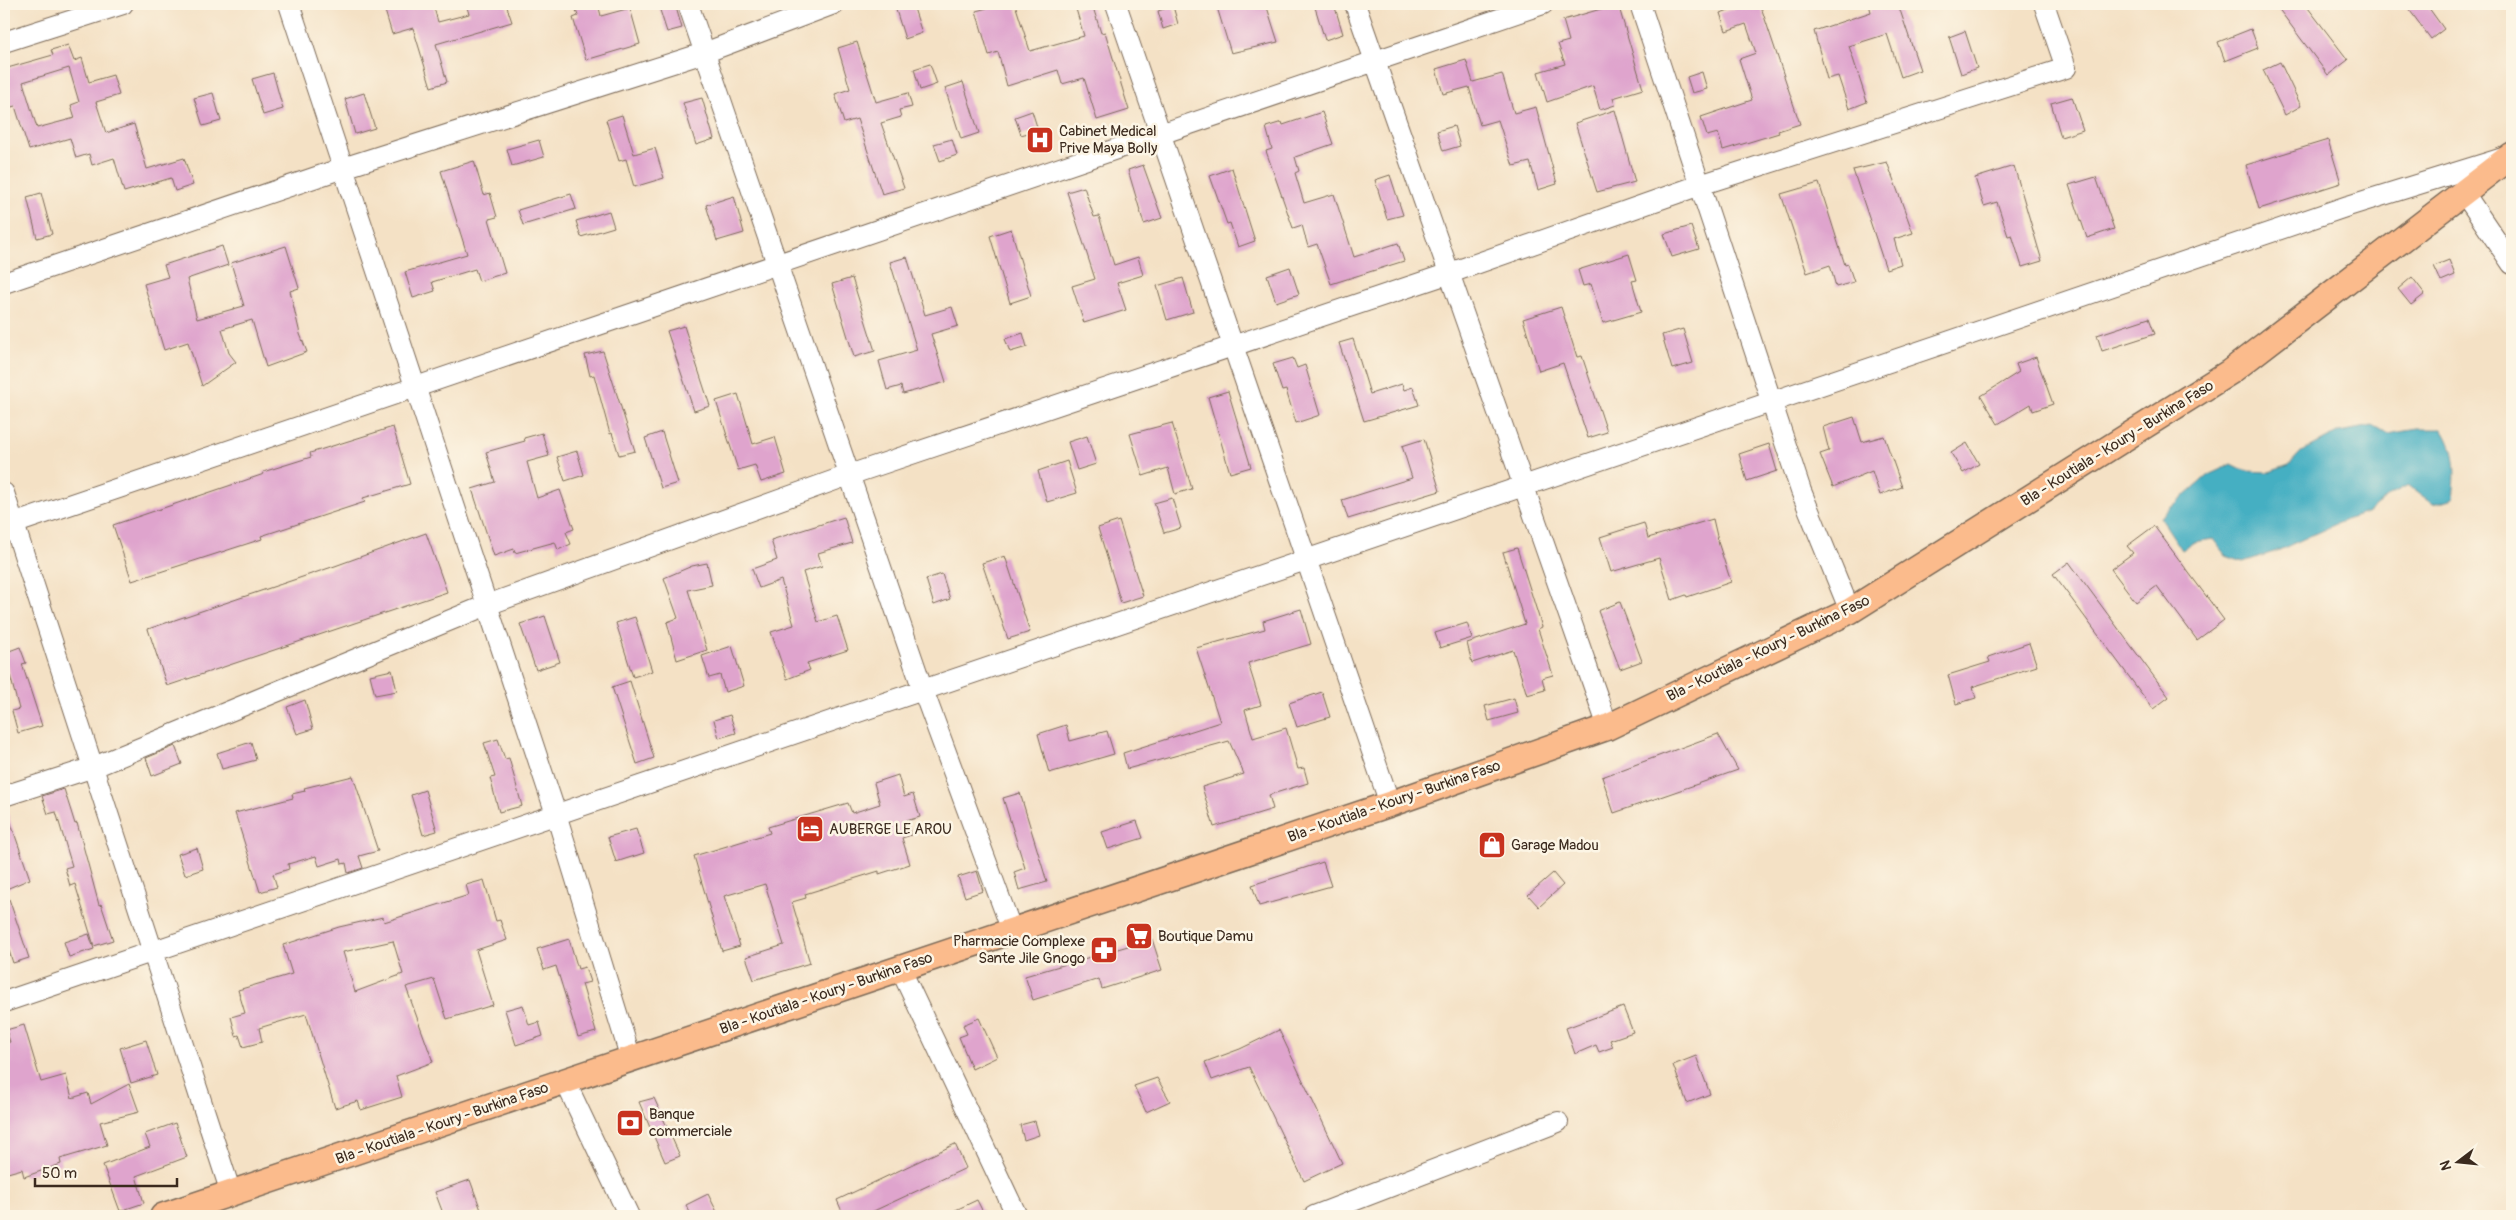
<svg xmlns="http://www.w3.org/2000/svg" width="2516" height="1220" font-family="Pangolin,sans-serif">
<rect width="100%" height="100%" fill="#fcf5e5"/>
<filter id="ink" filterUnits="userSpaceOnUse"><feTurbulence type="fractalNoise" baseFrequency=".02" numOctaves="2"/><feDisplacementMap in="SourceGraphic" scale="10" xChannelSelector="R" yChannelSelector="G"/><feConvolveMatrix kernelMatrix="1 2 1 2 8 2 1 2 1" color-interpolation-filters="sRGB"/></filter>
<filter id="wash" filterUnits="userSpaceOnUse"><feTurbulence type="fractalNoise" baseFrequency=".0096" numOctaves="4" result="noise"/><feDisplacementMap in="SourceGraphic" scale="20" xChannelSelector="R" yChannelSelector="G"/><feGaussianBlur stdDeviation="1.12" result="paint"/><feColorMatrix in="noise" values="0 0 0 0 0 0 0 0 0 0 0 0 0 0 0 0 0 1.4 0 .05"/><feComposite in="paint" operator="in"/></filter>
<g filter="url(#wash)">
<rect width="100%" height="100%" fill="#f4e1c5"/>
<!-- water -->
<path fill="#44afc2" stroke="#406c70" d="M2373,426L2387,434L2417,429H2442C2457,451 2456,473 2453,498L2433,504L2408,485L2391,494L2367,513L2345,520L2277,551L2243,562L2226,556L2213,539L2194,542L2182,550L2160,517L2208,475L2232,464L2246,471L2269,472L2289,465L2301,452L2339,432Z"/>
<g id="blocks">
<!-- building -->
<path fill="#dfa4cd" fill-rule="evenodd" d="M383,4H433L438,22L469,14L466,4H506L512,22L436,44L447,82L431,87L413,28L392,34Z
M574,4H598L601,16L630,8L640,44L586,60L573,18L578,16Z
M658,4H675L682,28L667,32Z
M1002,4H1015L1030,51L1084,36L1076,9L1092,4L1101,33L1105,32L1129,110L1097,120L1084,78L1062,84L1058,70L1007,86L998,52L989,55L976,11Z
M1216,4H1266L1278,42L1231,53Z
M1314,4H1334L1343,34L1325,40Z
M1618,4L1643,89L1613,98L1615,105L1600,110L1593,86L1547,102L1538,72L1565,64L1558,44L1569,41L1563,20Z
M1748,4H1760L1800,124L1778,131L1779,133L1723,150L1718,133L1707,136L1701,117L1752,100L1739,59L1756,53L1746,24L1726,31L1720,13Z
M1869,4H1898L1920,70L1901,77L1887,34L1849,46L1867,102L1849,109L1838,76L1827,79L1814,31L1871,12Z
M2275,4H2305L2348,60L2328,75Z
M2405,4H2426L2444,29L2431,39Z
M913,5L922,33L905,39L896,10Z
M1173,6L1178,24L1163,29L1158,11Z
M2251,29L2258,48L2225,61L2218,42Z
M1965,31L1977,68L1961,74L1949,37Z
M857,42L876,102L908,93L912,107L899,110L901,117L881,123L904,188L882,194L857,119L844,123L835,94L850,89L838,48Z
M68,45L74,61L82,58L89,82L113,75L119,95L96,102L106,133L134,124L147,169L184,158L193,185L175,191L171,178L124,192L114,158L92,165L89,154L76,158L70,138L29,150L15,106L4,109V69L53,55L51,50ZM69,68L79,102L71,105L75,118L37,128L23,82Z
M1466,60L1473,82L1502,74L1514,113L1536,107L1557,184L1538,190L1530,162L1513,166L1498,120L1480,125L1469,87L1443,94L1436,69Z
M2280,62L2301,106L2285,115L2263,70Z
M930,64L937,84L920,90L914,69Z
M1702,72L1707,89L1692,93L1687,77Z
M273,73L283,109L263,115L252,79Z
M963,82L979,133L961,139L945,88Z
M213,93L221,121L203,126L194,98Z
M364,93L375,128L355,134L345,99Z
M2072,97L2083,130L2061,137L2051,103Z
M702,98L714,139L696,145L683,103Z
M1615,110L1635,182L1597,192L1575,123Z
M1032,111L1038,130L1021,135L1015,117Z
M1322,112L1333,144L1295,157L1299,171L1295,173L1304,203L1334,194L1354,257L1398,243L1404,261L1331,284L1317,244L1308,247L1302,225L1293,228L1266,151L1272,149L1266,127L1282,122L1283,125Z
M622,115L634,154L655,148L664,178L634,187L626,159L619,161L606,120Z
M1454,126L1460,146L1443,151L1437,131Z
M952,139L957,155L940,161L934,144Z
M539,140L544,157L512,166L507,149Z
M2328,140L2341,183L2259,209L2246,165Z
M474,161L484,195L490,193L497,217L489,219L505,273L479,281L475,269L432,282L435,291L413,298L405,272L467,254L441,171Z
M1887,162L1913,233L1894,239L1901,264L1886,269L1853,170Z
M1143,165L1162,218L1144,224L1128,170Z
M2014,166L2042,261L2022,267L2012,235L2008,236L1997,202L1984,206L1975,178Z
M1232,168L1255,241L1238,247L1230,223L1227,224L1210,176Z
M1390,175L1403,215L1387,219L1375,180Z
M2096,177L2114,229L2087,238L2069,185Z
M1819,183L1845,265L1848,264L1854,282L1836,287L1830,265L1807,273L1781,194Z
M1084,187L1094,217L1099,216L1114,265L1138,257L1143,275L1117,283L1126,310L1084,323L1072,286L1095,279L1067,192Z
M41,193L52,234L37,238L27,197Z
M571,194L576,209L523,225L518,210Z
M734,196L744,233L717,241L706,205Z
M609,211L614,227L581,237L576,221Z
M1691,226L1699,249L1672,257L1664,234Z
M1011,229L1031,296L1010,303L990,236Z
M222,246L228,265L187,279L197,319L244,306L231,263L286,246L299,288L290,291L300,334L307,352L266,367L252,320L222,329L229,353L236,362L202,386L188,342L164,350L144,284L168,277L164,265Z
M1629,254L1637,280L1632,281L1641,312L1603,323L1591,284L1583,286L1578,270Z
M907,257L925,315L952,307L958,326L931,334L946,382L903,394L901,386L887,390L879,361L917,350L890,262Z
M2449,260L2455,275L2441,281L2434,266Z
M1290,267L1299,294L1276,302L1267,275Z
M2412,277L2425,294L2411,305L2398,289Z
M852,278L875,351L854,357L832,284Z
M1183,278L1193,312L1167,320L1157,286Z
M1561,307L1577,357L1582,356L1607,432L1588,438L1563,363L1539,371L1523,319Z
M2149,318L2155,334L2102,351L2097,335Z
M684,326L710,406L694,411L667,331Z
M1683,329L1693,363L1672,369L1662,335Z
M1023,333L1027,347L1010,352L1005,339Z
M1353,339L1370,394L1402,384L1404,390L1413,387L1419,405L1364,421L1339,343Z
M603,351L635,451L619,455L612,433L610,434L594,375L590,376L585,355Z
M2036,357L2053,404L2033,411L2031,404L1998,424L1981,396L2019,372L2016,364Z
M1293,358L1297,368L1305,365L1320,415L1296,423L1286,390L1282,391L1273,364Z
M1228,391L1251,467L1230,473L1208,397Z
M738,394L753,444L775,437L786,474L761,482L755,465L738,470L716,401Z
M1854,417L1862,442L1884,436L1902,487L1880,495L1872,471L1833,487L1820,454L1829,451L1823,427Z
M1172,423L1192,489L1175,494L1168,468L1143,476L1130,434Z
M393,427L410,484L363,498L365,502L261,536L262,539L132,581L113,525L264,474L263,472L311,457L310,453Z
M662,432L678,483L661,488L645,438Z
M542,433L549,456L527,462L537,498L560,490L574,529L566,532L571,544L558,550L555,542L515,553L514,549L494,556L472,489L495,482L486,452L525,441L524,438Z
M1087,436L1096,464L1077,470L1068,442Z
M1424,439L1440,491L1348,519L1342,500L1412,478L1402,446Z
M1967,443L1979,464L1963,473L1951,453Z
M1769,444L1777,471L1747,481L1739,454Z
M577,451L584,475L565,481L557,457Z
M1067,461L1077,493L1047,502L1038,471Z
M1172,498L1181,528L1164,533L1154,503Z
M844,517L852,543L818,553L822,566L803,572L818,622L837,616L848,650L807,663L810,670L787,679L771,632L794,625L781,580L759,588L752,569L777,560L771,540Z
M1713,519L1719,545L1731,582L1687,597L1686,595L1672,600L1659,558L1611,572L1600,537L1644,523L1648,538Z
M1119,521L1143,596L1121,603L1098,528Z
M2154,526L2224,620L2197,640L2157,586L2136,602L2111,569L2133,553L2127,546Z
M426,533L447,592L167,686L148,629L335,566Z
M1517,548L1542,627L1538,629L1553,675L1542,678L1545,690L1527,695L1513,650L1472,663L1467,643L1525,624L1503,552Z
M1005,556L1030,632L1008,639L982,563Z
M2069,562L2169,697L2153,709L2053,574Z
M707,563L712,585L688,590L707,650L677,660L667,622L678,618L664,578L692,566Z
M942,574L950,599L934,605L926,579Z
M1620,602L1642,661L1620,669L1598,611Z
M1301,609L1311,644L1248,663L1261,705L1245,710L1253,738L1286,728L1298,769L1304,768L1308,783L1269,795L1273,809L1214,827L1202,787L1244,774L1229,741L1127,769L1123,753L1220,722L1196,648L1265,629L1263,621Z
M545,616L560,662L536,670L520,624Z
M635,617L652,671L633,677L616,623Z
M1467,623L1472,638L1440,648L1435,633Z
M2029,643L2037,666L1972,687L1976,698L1956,704L1948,675L1990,662L1988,657Z
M732,646L744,686L725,692L720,675L709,678L702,656Z
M20,647L26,663L22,664L42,726L18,733L12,711L19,709L4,653Z
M392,670L397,691L375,695L370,675Z
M630,681L654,758L637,764L612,687Z
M1322,692L1330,717L1297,727L1289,703Z
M1514,698L1518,713L1489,721L1485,706Z
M305,700L313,729L297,734L287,707Z
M730,715L736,733L719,738L714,720Z
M1066,725L1070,741L1107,731L1114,754L1049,773L1038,734Z
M1718,734L1738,770L1614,813L1602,777Z
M498,739L505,759L509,758L522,806L499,812L490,778L495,777L484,743Z
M251,742L256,760L222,769L217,753Z
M175,746L182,764L152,776L146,758Z
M898,775L904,797L913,794L920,817L906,821L911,835L902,838L910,864L879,874V871L805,894L806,898L792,902L810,963L754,980L746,957L784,945L765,884L724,896L740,946L722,951L694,856L770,833L768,827L848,803L852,813L880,804L874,783Z
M353,776L378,851L359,856L363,868L348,873L346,863L342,864L341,859L319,866L316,856L288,864L289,869L273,874L277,887L260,892L235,813L293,798L292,794L305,791L304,788Z
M64,789L75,824L77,823L99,905L101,904L113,940L94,946L75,884L70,886L65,868L72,866L56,812L48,814L42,796Z
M425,790L437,831L423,835L411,795Z
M1020,793L1047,882L1019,890L1014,872L1025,868L1003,798Z
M7,812L30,879L4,890V813Z
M1137,821L1143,838L1108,849L1102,832Z
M636,829L644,853L616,862L608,837Z
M197,848L203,869L185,875L178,854Z
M1323,862L1331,886L1259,906L1252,885Z
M977,871L983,891L965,897L958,877Z
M1553,873L1563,885L1539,907L1528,895Z
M484,880L496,921L500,920L507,940L476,950L493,1005L447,1019L434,979L406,987L433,1062L396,1076L402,1097L361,1110L358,1101L335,1108L306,1014L259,1028L262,1042L243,1047L239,1035L236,1036L231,1017L245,1013L238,990L292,974L283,945L339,927L383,917L384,922L469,895L466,885ZM393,941L403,974L355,992L343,952Z
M4,893H7L29,958L13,963L4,935Z
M89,934L94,949L69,957L64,942Z
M569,939L578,969L585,967L590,982L582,984L596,1032L578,1037L556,966L544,970L537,949Z
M1152,939L1162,970L1102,989L1099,979L1033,1000L1025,976Z
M523,1005L529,1025L539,1022L543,1036L516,1045L505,1010Z
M1623,1007L1633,1032L1610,1040L1613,1047L1599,1052L1596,1045L1575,1054L1566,1028Z
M979,1018L997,1057L972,1069L959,1037L967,1034L963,1025Z
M24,1025L41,1082L66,1075L72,1098L88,1093L91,1104L129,1084L139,1112L100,1122L107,1145L60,1159L61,1164L24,1177L22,1169L4,1174V1043L10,1042L6,1030Z
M1279,1030L1342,1163L1304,1181L1249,1067L1212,1080L1205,1062L1240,1049Z
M146,1040L157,1075L131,1083L120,1048Z
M1696,1056L1710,1094L1687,1103L1673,1065Z
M1157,1078L1170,1101L1146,1112L1134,1086Z
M654,1098L680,1156L665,1162L639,1102Z
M1035,1121L1039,1135L1024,1140L1020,1125Z
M175,1123L187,1157L136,1176L144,1203L120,1211L103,1165L150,1147L145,1134Z
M955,1144L966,1168L863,1216H844L837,1200Z
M470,1180L481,1210L463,1216H444L435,1192Z
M708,1194L719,1216H692L686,1205Z
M977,1200L985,1216H943Z"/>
</g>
</g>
<g filter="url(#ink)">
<use href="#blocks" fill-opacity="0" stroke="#7c6a58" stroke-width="1"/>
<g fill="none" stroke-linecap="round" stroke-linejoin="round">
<!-- minor casing -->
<g stroke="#7c6a58" stroke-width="22">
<path id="minor" d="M289,4L556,814L631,1059
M688,4L923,690L1012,931
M1116,4L1390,804
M1355,4L1608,727
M1640,4L1801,491L1850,611
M4,42L123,4
M2464,193L2512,264
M4,283L343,168L704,53L834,4
M4,493L231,1193
M4,527L1543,4
M4,796L94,767L487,605L849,475L1450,273L1700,185L2066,68L2044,4
M900,968L1017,1216
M4,1002L2348,206L2503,158
M565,1081L629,1216
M1314,1216L1558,1122"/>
</g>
<!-- major casing -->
<g stroke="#7c6a58" stroke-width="28">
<path id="major" d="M163,1216L1390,804L1608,727L1850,611L2230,372L2512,155"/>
</g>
<!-- minor -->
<use href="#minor" stroke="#fff" stroke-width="20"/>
<!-- major -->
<use href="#major" stroke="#fbbb8c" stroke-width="25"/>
</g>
</g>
<!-- icons -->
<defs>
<g id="hospital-square" transform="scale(1.4375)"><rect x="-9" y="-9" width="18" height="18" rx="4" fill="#c8321e" stroke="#fcf5e5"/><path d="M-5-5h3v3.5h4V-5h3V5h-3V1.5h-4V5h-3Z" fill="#fff"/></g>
<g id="hotel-square" transform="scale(1.4375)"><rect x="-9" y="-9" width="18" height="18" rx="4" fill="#c8321e" stroke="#fcf5e5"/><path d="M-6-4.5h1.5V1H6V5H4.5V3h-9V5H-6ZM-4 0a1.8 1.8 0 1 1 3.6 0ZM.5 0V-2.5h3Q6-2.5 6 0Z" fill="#fff"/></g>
<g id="shop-square" transform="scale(1.4375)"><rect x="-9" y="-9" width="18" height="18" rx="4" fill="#c8321e" stroke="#fcf5e5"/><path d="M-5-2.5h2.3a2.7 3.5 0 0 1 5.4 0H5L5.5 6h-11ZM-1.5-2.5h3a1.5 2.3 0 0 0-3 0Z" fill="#fff"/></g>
<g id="supermarket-square" transform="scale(1.4375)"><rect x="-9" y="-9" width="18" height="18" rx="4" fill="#c8321e" stroke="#fcf5e5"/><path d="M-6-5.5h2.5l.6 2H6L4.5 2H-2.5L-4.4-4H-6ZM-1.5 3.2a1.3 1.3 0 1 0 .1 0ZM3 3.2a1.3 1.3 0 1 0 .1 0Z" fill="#fff"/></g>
<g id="pharmacy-square" transform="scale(1.4375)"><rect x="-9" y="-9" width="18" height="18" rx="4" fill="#c8321e" stroke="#fcf5e5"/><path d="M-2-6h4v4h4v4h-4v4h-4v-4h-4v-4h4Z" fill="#fff"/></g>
<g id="bank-square" transform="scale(1.4375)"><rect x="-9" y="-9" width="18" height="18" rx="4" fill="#c8321e" stroke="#fcf5e5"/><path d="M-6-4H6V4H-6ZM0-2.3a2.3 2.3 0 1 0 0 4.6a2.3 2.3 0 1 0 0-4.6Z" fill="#fff"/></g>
</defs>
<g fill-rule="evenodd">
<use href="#hospital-square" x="1040" y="140"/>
<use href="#hotel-square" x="810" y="829"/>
<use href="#shop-square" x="1492" y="845"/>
<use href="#supermarket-square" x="1139" y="936"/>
<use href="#pharmacy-square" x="1104" y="950"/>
<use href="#bank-square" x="630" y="1123"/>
</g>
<g text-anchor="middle" stroke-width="5" stroke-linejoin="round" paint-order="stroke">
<!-- poi labels -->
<g font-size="15" fill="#3b2a1e" stroke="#fcf5e5" text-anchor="start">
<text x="1059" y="136">Cabinet Medical<tspan x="1059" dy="17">Prive Maya Bolly</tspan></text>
<text x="829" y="834">AUBERGE LE AROU</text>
<text x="1511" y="850">Garage Madou</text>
<text x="1158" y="941">Boutique Damu</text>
<text x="1085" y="946" text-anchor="end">Pharmacie Complexe<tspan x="1085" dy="17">Sante Jile Gnogo</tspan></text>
<text x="649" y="1119">Banque<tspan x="649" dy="17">commerciale</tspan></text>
</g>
<!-- street labels -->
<g font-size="15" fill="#3b2a1e" stroke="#fcf5e5">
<text transform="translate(2117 443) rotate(-32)" y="5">Bla - Koutiala - Koury - Burkina Faso</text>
<text transform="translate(1768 648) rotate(-26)" y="5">Bla - Koutiala - Koury - Burkina Faso</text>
<text transform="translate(1394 801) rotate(-19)" y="5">Bla - Koutiala - Koury - Burkina Faso</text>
<text transform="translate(826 993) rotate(-19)" y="5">Bla - Koutiala - Koury - Burkina Faso</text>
<text transform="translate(442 1123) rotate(-19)" y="5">Bla - Koutiala - Koury - Burkina Faso</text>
</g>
</g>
<!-- margin -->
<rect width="2516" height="1220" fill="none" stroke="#fcf5e5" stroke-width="20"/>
<!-- north arrow -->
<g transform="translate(2458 1162) rotate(254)" stroke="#fcf5e5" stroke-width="4" paint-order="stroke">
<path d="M0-4L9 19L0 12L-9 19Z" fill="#3b2a1e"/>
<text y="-8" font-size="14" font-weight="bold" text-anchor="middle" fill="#3b2a1e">N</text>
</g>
<!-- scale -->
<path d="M35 1178v8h142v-8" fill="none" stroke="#3b2a1e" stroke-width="2.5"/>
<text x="42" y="1178" font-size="15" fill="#3b2a1e" stroke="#fcf5e5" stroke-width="4" paint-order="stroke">50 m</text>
</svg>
